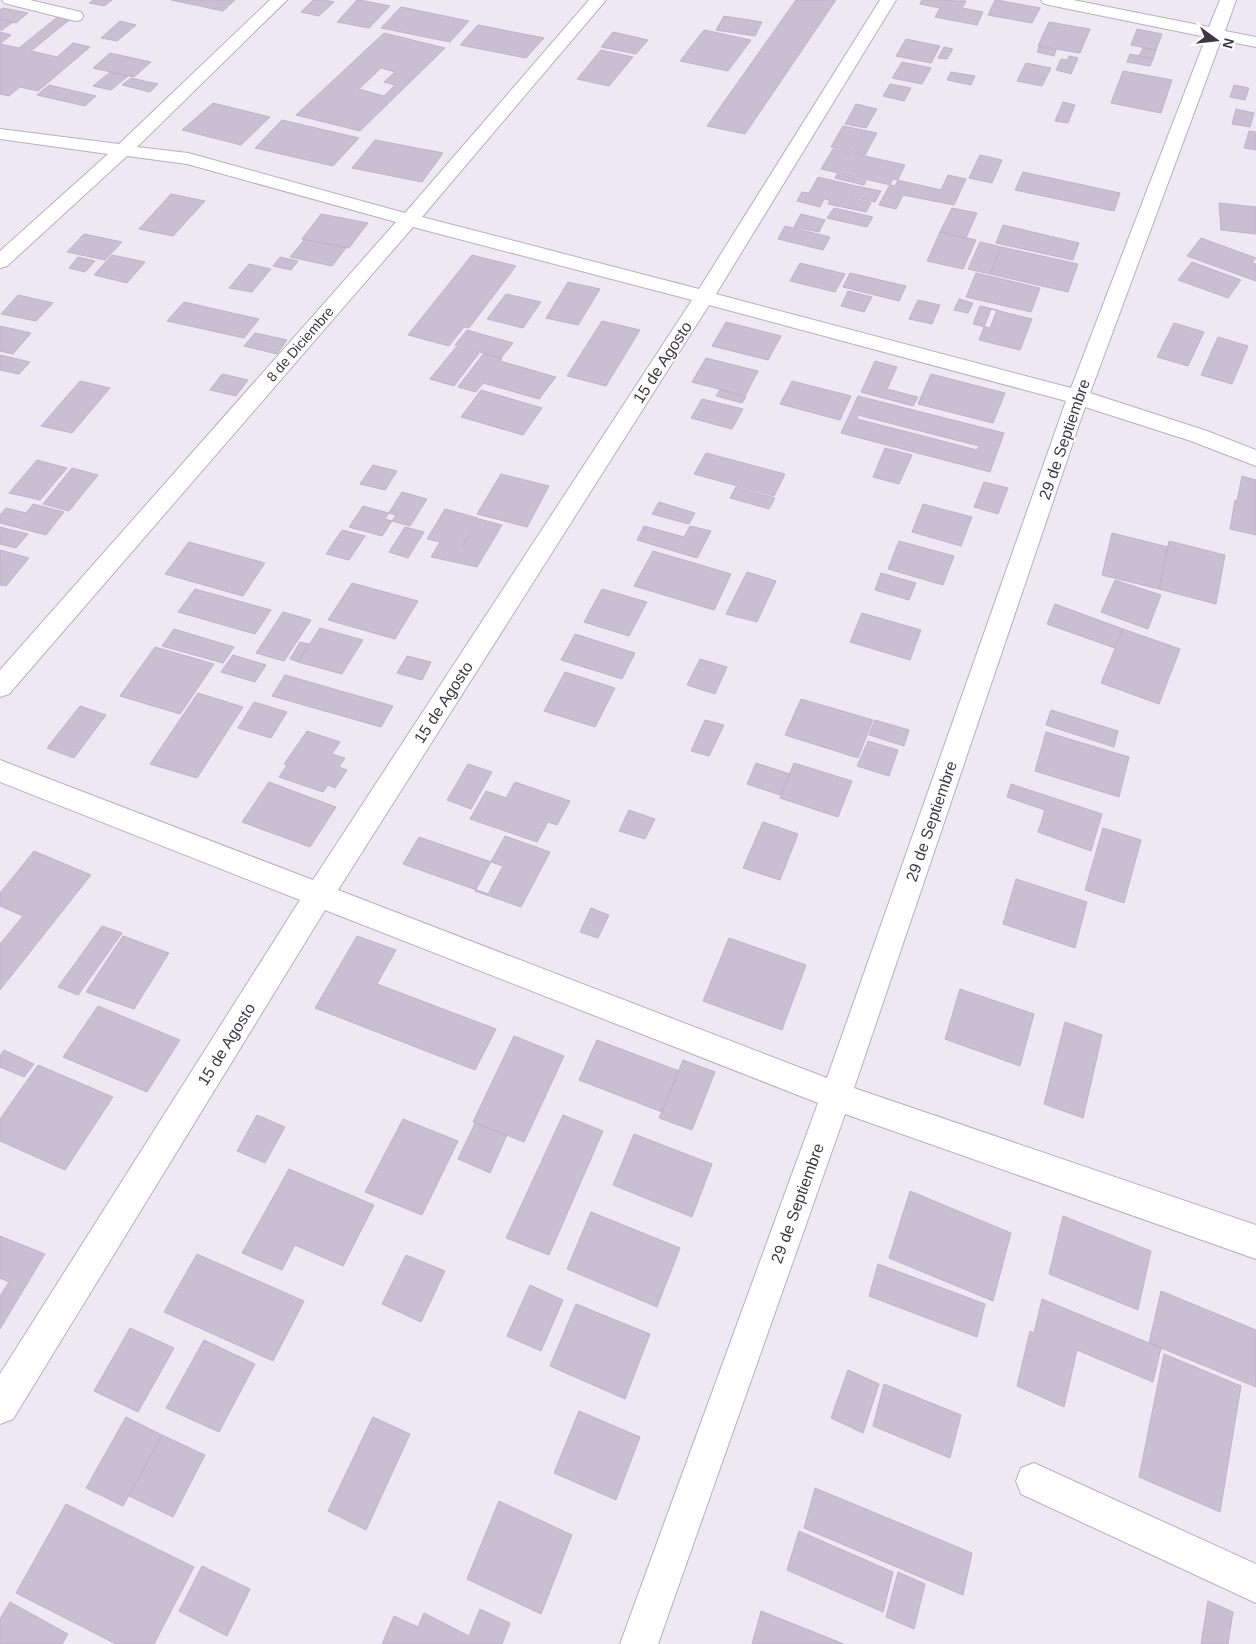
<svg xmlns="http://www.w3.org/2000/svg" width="1256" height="1644" font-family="Arial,sans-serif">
<rect width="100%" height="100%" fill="#eee8f2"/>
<!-- building -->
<path fill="#c8bfd3" stroke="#bfb3cd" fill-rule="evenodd" d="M93,0H112L104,6L89,3Z
M171,0H235L223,11Z
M313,0H324L334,2L319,16L301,12Z
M357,0H360L390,6L369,28L337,22Z
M796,0H836L745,134L707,126Z
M922,0L966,1L962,8L983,12L977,25L950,20L935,17L940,8L920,4Z
M995,0H997L1040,8L1032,23L988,15Z
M401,7L469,21L450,42L381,28Z
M3,8L28,13L16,23L0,19V10Z
M61,14L73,17L31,51L57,57L73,43L90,47L38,91L20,87L9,96L0,94V44L19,48Z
M724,16L762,22L755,36L716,30Z
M0,19L13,22L2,30H0Z
M120,21L136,25L117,41L101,38Z
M1049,22L1090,29L1080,53L1038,46Z
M478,25L544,38L526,58L460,45Z
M1137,29L1162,34L1156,50L1131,45Z
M704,30L751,40L728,71L680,61Z
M0,32L11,35L0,44Z
M613,32L648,40L636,54L601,47Z
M384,33L445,48L360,131L296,115ZM381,68L395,72L384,82L395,85L384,96L359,89Z
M906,39L940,46L931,63L896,56Z
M944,47L953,49L947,59L938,58Z
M1039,47L1056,50L1054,56L1037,52Z
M1143,48L1156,50L1153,59L1139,56Z
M601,50L633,57L609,86L577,79Z
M110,53L151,62L134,77L93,68Z
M1130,54L1153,59L1150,66L1127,62Z
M1069,56L1078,58L1071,74L1056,70L1061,59L1067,60Z
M902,62L931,68L922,84L892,78Z
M1026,63L1051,68L1042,86L1017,81Z
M1123,71L1172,80L1161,113L1111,103Z
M110,72L128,76L111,90L93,86Z
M951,72L975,76L971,85L947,80Z
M131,78L158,84L150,92L122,85Z
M890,84L911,88L904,101L883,96Z
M49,85L96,96L85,106L37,95Z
M1234,85L1249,88L1245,100L1230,97Z
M1063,102L1075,105L1068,123L1055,121Z
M213,103L270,117L241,145L182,130Z
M856,104L877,109L866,128L845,124Z
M1236,109L1254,113L1250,127L1232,124Z
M282,120L359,138L333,166L255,148Z
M843,126L877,133L865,155L831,147Z
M1249,131L1256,132V150L1244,148Z
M375,140L443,153L422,182L352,168Z
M833,149L905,165L895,186L821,169Z
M980,155L1002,160L992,183L969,178Z
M1023,172L1120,193L1114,211L1015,190Z
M837,174L866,181L864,185L835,178Z
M948,175L966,179L954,205L903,195L896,209L879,205L893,179L941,190Z
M818,177L856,186L881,191L875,202L851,197L850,198L871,203L866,212L828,204L830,200L824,199L820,207L797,201L802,192L809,193Z
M171,194L205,201L173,236L139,229Z
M1219,203L1256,207V234L1221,230Z
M834,208L873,217L867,227L827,218Z
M952,208L977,213L966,238L940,232Z
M321,214L368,223L349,248L302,239Z
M801,214L825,220L819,232L794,227Z
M1003,225L1079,243L1073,260L996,243Z
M785,226L830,237L823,250L778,239Z
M940,232L976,240L963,269L927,261Z
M84,234L122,242L105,260L67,252Z
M1201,238L1256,258L1252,263L1256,264V281L1187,256Z
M305,239L346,248L332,266L290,257Z
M980,242L1001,247L990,274L968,269Z
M1001,247L1078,264L1068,292L990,274Z
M112,255L145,262L127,283L94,275Z
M472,255L516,266L469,328L464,327L449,346L408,335Z
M78,257L95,261L85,272L69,268Z
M280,257L298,261L291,270L273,266Z
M1192,262L1241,280L1228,298L1178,280Z
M800,263L845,274L835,292L790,281Z
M249,264L271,269L252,292L229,288Z
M850,273L906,286L899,301L843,287Z
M976,273L1040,288L1031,312L966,297Z
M568,282L600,289L578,325L546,318Z
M848,291L872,297L864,312L841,306Z
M506,294L541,302L523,328L487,319Z
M18,295L53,303L36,321L1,314Z
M959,299L973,303L968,313L954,310Z
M918,300L940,305L932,324L909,319Z
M184,302L259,319L244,338L167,321Z
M980,306L997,310L990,328L973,324Z
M991,309L1032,319L1020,350L979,340Z
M602,321L640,330L606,386L567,376Z
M726,322L781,336L768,360L712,346Z
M1174,323L1204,332L1188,366L1157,357Z
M0,326L31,333L13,354L0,351Z
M467,330L513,343L501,358L455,345Z
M255,333L287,340L277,354L244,346Z
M1218,337L1248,346L1232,384L1201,375Z
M456,347L479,353L454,386L430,379Z
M484,353L502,359L500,361L556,377L539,399L483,383L476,392L458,387Z
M0,355L30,362L19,374L0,370Z
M706,358L758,371L745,396L692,382Z
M875,361L897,367L887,389L918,397L913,406L861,392Z
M222,374L248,380L236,396L210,390Z
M931,374L1005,393L993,423L918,404Z
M80,381L110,388L72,433L41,426Z
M792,381L851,396L840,420L780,404Z
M481,390L542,408L523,435L461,417Z
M720,390L745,396L746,397L742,403L716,396Z
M858,396L1004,433L990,472L841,433ZM858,415L979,446L977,450L857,419Z
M702,399L743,409L732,429L691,418Z
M885,448L912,455L899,484L873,477Z
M706,453L785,474L774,496L694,474Z
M37,460L67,468L40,500L9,493Z
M373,465L397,471L385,490L360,484Z
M72,468L98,475L69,511L43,504Z
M501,474L549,486L527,527L477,514Z
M1242,476L1256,480V535L1230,529L1235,500L1237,501Z
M984,482L1008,488L998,514L974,507Z
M736,487L775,498L769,509L730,498Z
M402,492L427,499L410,526L385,519Z
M659,502L695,513L689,524L652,514Z
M33,504L64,512L46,535L0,523V515L6,508L26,513Z
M923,504L972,517L961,546L912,532Z
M363,506L396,515L382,536L349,527Z
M445,509L478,518L462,546H463L479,519L502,525L477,567L431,557L440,542L427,539Z
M644,526L684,537L690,526L711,531L697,558L637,540Z
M0,527L28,534L16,548L0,544Z
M405,527L424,532L408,558L389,552Z
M342,530L365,536L349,560L326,554Z
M1112,533L1168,547L1159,589L1102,575Z
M899,541L954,556L943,585L888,569Z
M1169,541L1225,555L1216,604L1159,589Z
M189,542L265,563L243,596L165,574Z
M0,550L29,558L6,586L0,585Z
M653,551L731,574L714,610L634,586Z
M747,572L776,581L757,622L726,614Z
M881,573L916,583L909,600L875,590Z
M1115,580L1161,595L1148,629L1101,612Z
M352,583L418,601L395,639L328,620Z
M195,589L271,610L255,634L178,612Z
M602,589L647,602L629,636L584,622Z
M1055,604L1123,629L1115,648L1047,624Z
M283,612L311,620L284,661L256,653Z
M862,613L921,630L910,660L850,642Z
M320,628L363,640L342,674L298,662Z
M174,629L234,647L223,663L162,646Z
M1123,629L1180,649L1159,704L1101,683Z
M575,634L635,653L622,679L561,660Z
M300,642L309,644L298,662L290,659Z
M155,647L214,664L180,714L120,696Z
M233,655L266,665L255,682L221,672Z
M407,656L431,662L422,680L397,673Z
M700,659L727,667L715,694L687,685Z
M565,672L615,688L595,727L544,711Z
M285,675L393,706L381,727L272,696Z
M198,693L243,707L197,778L150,764Z
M801,699L873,720L858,758L785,735Z
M254,702L287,712L271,738L238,728Z
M80,706L106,715L74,758L47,748Z
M1051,710L1118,731L1114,747L1046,725Z
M705,720L724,725L709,756L691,751Z
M875,720L909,730L904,746L869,735Z
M307,731L340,742L332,754L345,758L339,767L347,770L335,788L328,785L323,792L279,777L287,765L284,764Z
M1046,732L1129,757L1119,797L1035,771Z
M868,741L898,750L889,776L857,766Z
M756,763L790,774L780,795L747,784Z
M794,763L852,781L838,817L780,798Z
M468,764L492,772L471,809L447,800Z
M269,782L336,807L310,847L242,822Z
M515,782L570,801L557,825L548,822L537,842L470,819L486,791L506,798Z
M1011,784L1102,814L1091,851L1038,832L1045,810L1007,797Z
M629,810L655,819L645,839L619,831Z
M763,822L798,834L780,880L743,868Z
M1103,828L1141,840L1124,903L1085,890Z
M505,836L550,852L521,907L475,891Z
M419,837L503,866L488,894L403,864Z
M34,851L91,875L0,990V944L23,916L0,906V893Z
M1016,879L1087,902L1075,948L1003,924Z
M591,908L609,915L598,938L580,932Z
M102,926L122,933L78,995L58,987Z
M123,936L169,953L134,1009L86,992Z
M357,936L396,950L377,984L496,1029L475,1070L315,1008Z
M729,938L806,965L782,1030L703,1001Z
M960,989L1034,1014L1020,1066L945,1039Z
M98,1006L180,1040L147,1092L63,1057Z
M1065,1022L1102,1035L1083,1118L1044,1104Z
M514,1036L564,1056L524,1142L473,1122Z
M597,1040L679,1071L662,1112L579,1080Z
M4,1050L34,1064L24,1077L0,1067V1056Z
M683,1060L715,1072L692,1130L659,1118Z
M38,1065L113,1097L65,1170L0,1141V1119Z
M257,1115L285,1127L265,1163L237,1151Z
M563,1115L603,1131L549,1255L506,1238Z
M403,1119L458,1141L422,1215L365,1192Z
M475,1123L507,1135L490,1173L458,1159Z
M634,1134L712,1164L692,1217L613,1185Z
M289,1169L374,1205L343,1266L295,1245L282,1270L242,1253Z
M910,1191L1011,1233L993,1301L889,1258Z
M591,1212L680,1248L657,1307L567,1269Z
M1063,1216L1151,1251L1138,1310L1049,1274Z
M0,1236L45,1254L0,1329V1296L9,1282L0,1278Z
M197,1254L304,1301L273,1361L164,1312Z
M406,1255L445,1271L421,1322L382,1304Z
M878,1264L985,1304L977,1337L869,1296Z
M530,1285L563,1300L541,1351L507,1336Z
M1161,1291L1256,1330V1387L1149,1343Z
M1042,1299L1161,1348L1153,1382L1077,1350L1064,1407L1017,1386L1030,1331L1034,1333Z
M576,1304L650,1334L625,1399L550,1366Z
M130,1328L174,1348L138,1412L94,1391Z
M204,1340L255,1364L219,1432L166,1408Z
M1164,1354L1241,1386L1220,1512L1139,1477Z
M848,1370L879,1384L863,1433L831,1418Z
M884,1384L961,1415L950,1458L873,1426Z
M579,1411L640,1437L616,1500L554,1473Z
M126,1417L162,1435L123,1506L86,1488Z
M373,1417L410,1434L366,1530L328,1511Z
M162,1435L205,1455L173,1517L129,1496Z
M815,1488L972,1553L963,1595L804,1528Z
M499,1501L572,1535L541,1614L467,1579Z
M66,1504L194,1567L154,1644H116L16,1593Z
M799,1531L893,1572L883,1612L787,1570Z
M202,1566L250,1589L227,1636L179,1611Z
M898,1572L925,1584L914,1629L886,1617Z
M1208,1601L1233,1612L1228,1644H1201Z
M10,1602L68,1634L62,1644H0V1619Z
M480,1609L510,1623L502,1644H382L394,1616L418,1627L424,1613L469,1636Z
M761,1611L844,1644H752Z"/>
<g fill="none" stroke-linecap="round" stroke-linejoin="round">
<!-- minor casing -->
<g stroke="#b7afc0" stroke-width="2">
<path id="minor" d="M2,0H30L81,12L83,16L81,20L75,21L4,3Z
M270,0H287L137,147L188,153L405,213L589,0H606L422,217L699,289L880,0H896L716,294L1071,388L1206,37L1049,5L1043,3L1041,0H1073L1209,27L1220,0H1236L1225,31L1256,37V47L1221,40L1090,393L1207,431L1256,450V466L1191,441L1085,407L854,1088L1256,1225V1259L845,1114L658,1644H620L818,1103L325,910L13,1419L0,1424V1374L300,900L0,782V760L313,880L692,300L413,227L9,694L0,697V670L396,222L187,164L127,156L7,266L0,268V251L108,154L0,139V129L119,144ZM709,305L1066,401L827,1078L338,890Z
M1034,1463L1256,1564V1603L1021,1494L1016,1481L1021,1468Z"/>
</g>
<!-- minor -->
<use href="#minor" fill="#fff" fill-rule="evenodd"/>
</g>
<g text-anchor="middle" stroke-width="4" stroke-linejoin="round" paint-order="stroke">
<!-- far-street labels -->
<g font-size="14" fill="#3e3845" stroke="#fff">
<text transform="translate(300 344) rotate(-49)" y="5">8 de Diciembre</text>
</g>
<!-- street labels -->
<g font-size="16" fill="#3e3845" stroke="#fff">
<text transform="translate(662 362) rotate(-57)" y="6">15 de Agosto</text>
<text transform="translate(1064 439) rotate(-71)" y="6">29 de Septiembre</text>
<text transform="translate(443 702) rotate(-57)" y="6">15 de Agosto</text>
<text transform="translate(931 821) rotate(-71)" y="6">29 de Septiembre</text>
<text transform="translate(226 1044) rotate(-58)" y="6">15 de Agosto</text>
<text transform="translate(797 1203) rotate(-70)" y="6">29 de Septiembre</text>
</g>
</g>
<!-- north arrow -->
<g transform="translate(1216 40) rotate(105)" stroke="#ffffff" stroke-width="4" paint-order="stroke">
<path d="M0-4L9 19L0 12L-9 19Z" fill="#3e3845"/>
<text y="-8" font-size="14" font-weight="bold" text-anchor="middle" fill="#3e3845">N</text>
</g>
</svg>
